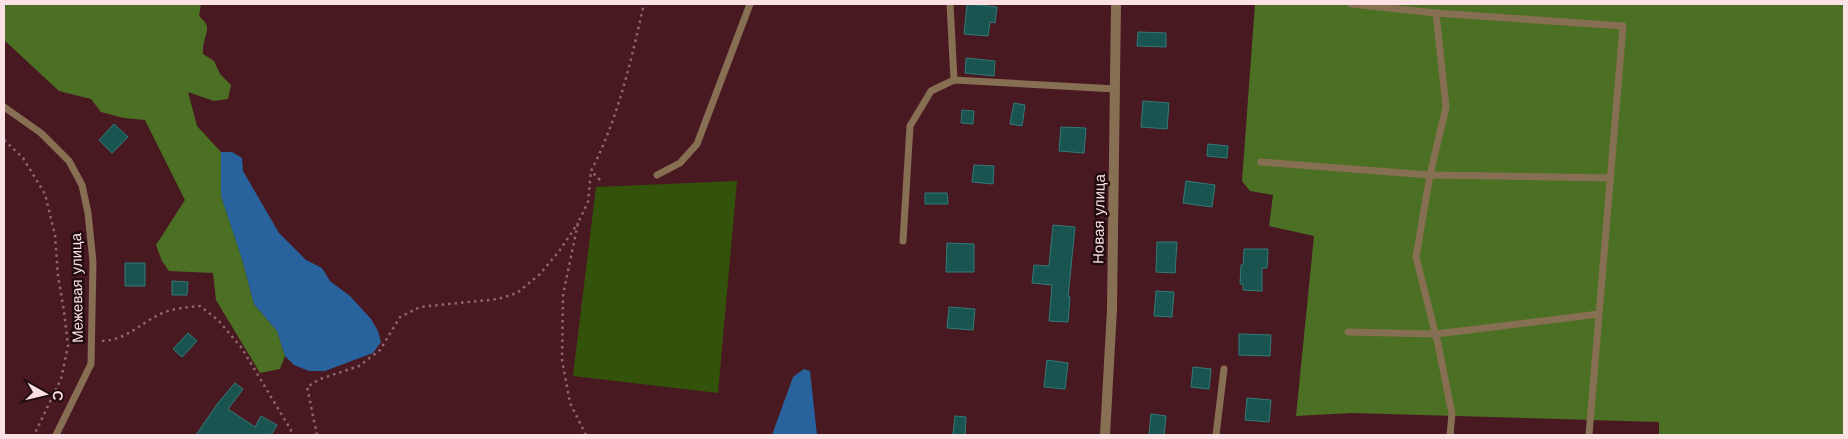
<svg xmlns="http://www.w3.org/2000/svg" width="1848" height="439" font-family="'Work Sans',sans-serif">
<rect width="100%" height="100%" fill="#491922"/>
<!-- green -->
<path fill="#33530b" d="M737,181L718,393L573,376L596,187Z"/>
<!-- forest -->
<path fill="#4b7024" d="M4,4H201L199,16C211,27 207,29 204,42C203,45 203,50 203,54L214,61L220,74L231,85L228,99L214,101L188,92L197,126L221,152V196L242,259L254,304L277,331L285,356L280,369L260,373L216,300L213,273L169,271L162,261L156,245L185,200L145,120L124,118L101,112L91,99L59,91L4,40Z
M1255,4H1844V435H1659V422L1352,413L1296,416L1314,236L1269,226L1273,195L1250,191L1242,181Z"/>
<!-- water -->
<path fill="#29639e" d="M221,152H232L242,158L243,171L279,233L306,260L322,268L330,281L350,296L371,319L378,331L381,342L373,353L325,371H309L294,365L285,356L277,331L254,304L242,259L221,196Z
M804,369L810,371L817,435H772L793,377Z"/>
<!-- building -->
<path fill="#195451" stroke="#307b78" d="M967,4L997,7L995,23L990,22L988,36L964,34Z
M1138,32L1166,33V47L1137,46Z
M966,58L995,61L994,76L965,73Z
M1143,101L1169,103L1167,129L1141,127Z
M1014,103L1025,105L1022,126L1010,124Z
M962,110L974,111L973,124L961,123Z
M114,124L128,137L112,153L99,140Z
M1061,127L1086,128L1084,153L1059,151Z
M1208,144L1228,146L1227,158L1207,156Z
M974,165L994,166L993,184L972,182Z
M1186,181L1215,185L1212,207L1183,203Z
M925,193H947L948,204H925Z
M1053,225L1075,227L1068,297H1070L1068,322L1049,321L1052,285L1032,283L1034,265L1049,266Z
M1157,242H1177L1175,273L1156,272Z
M947,243L974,244V272H946Z
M1244,249H1268L1267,268H1262V291L1243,290V284H1240L1241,265H1243Z
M125,263H145V286H125Z
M172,281L188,282L187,295H172Z
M1156,291L1174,292L1172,317L1154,316Z
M949,307L975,309L973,330L947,328Z
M188,333L197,341L182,357L173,349Z
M1239,334L1271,335L1270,356L1239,355Z
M1047,360L1068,363L1065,389L1044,387Z
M1193,367L1211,369L1209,389L1191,387Z
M235,383L243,389L228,409L255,427L261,416L277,425L271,435H196L218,403Z
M1247,398L1271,400L1269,422L1245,420Z
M1151,414L1166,416L1164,435H1149Z
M955,416L966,417L965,435L953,434Z"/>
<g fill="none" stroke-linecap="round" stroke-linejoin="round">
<!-- path -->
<path stroke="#8e666d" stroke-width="2.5" stroke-dasharray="2.5 4" stroke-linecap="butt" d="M4,140L23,158L45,194L55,235L58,276L64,311L68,346L61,379L34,435
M600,180L591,171C618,119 631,61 644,4
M102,341C128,340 142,321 165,312C177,308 188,307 200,306L218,320L241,347L291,430L290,435
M317,435L307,387L320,379L359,366L380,350L400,317L420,307L498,299L517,293L540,274L560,250L578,223
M586,435L570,403L562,360L563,295L578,223L588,202L591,171"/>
<!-- lane -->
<path stroke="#876f53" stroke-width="7" d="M950,4L954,80
M1351,4L1436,13
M4,107L41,133L69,161L82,185L88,213L93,262L91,364L56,435
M1261,162L1430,175L1610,178
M657,175L680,163L697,144L750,4
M903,241L910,126L931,91L954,80L1116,89
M1348,332L1436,334L1599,314
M1216,435L1224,369
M1450,435L1452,414L1438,344L1416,257L1430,175L1446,107L1436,13L1623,26L1589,435"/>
<!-- street -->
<path stroke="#876f53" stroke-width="10" d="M1105,435L1112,309L1116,4"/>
</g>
<g text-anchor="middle" stroke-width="5" stroke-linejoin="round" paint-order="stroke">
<!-- street labels -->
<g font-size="15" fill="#fbe1e3" stroke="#220c10">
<text transform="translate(1099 219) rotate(-89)" y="5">Новая улица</text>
<text transform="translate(77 288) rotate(-91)" y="5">Межевая улица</text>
</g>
</g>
<!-- border -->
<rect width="1848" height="439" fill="none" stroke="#fbe1e3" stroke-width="10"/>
<!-- north arrow -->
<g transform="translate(45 394) rotate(98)" stroke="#220c10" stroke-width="4" paint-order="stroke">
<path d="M0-4L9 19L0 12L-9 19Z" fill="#fbe1e3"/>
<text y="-8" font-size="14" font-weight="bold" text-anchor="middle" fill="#fbe1e3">С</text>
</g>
</svg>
